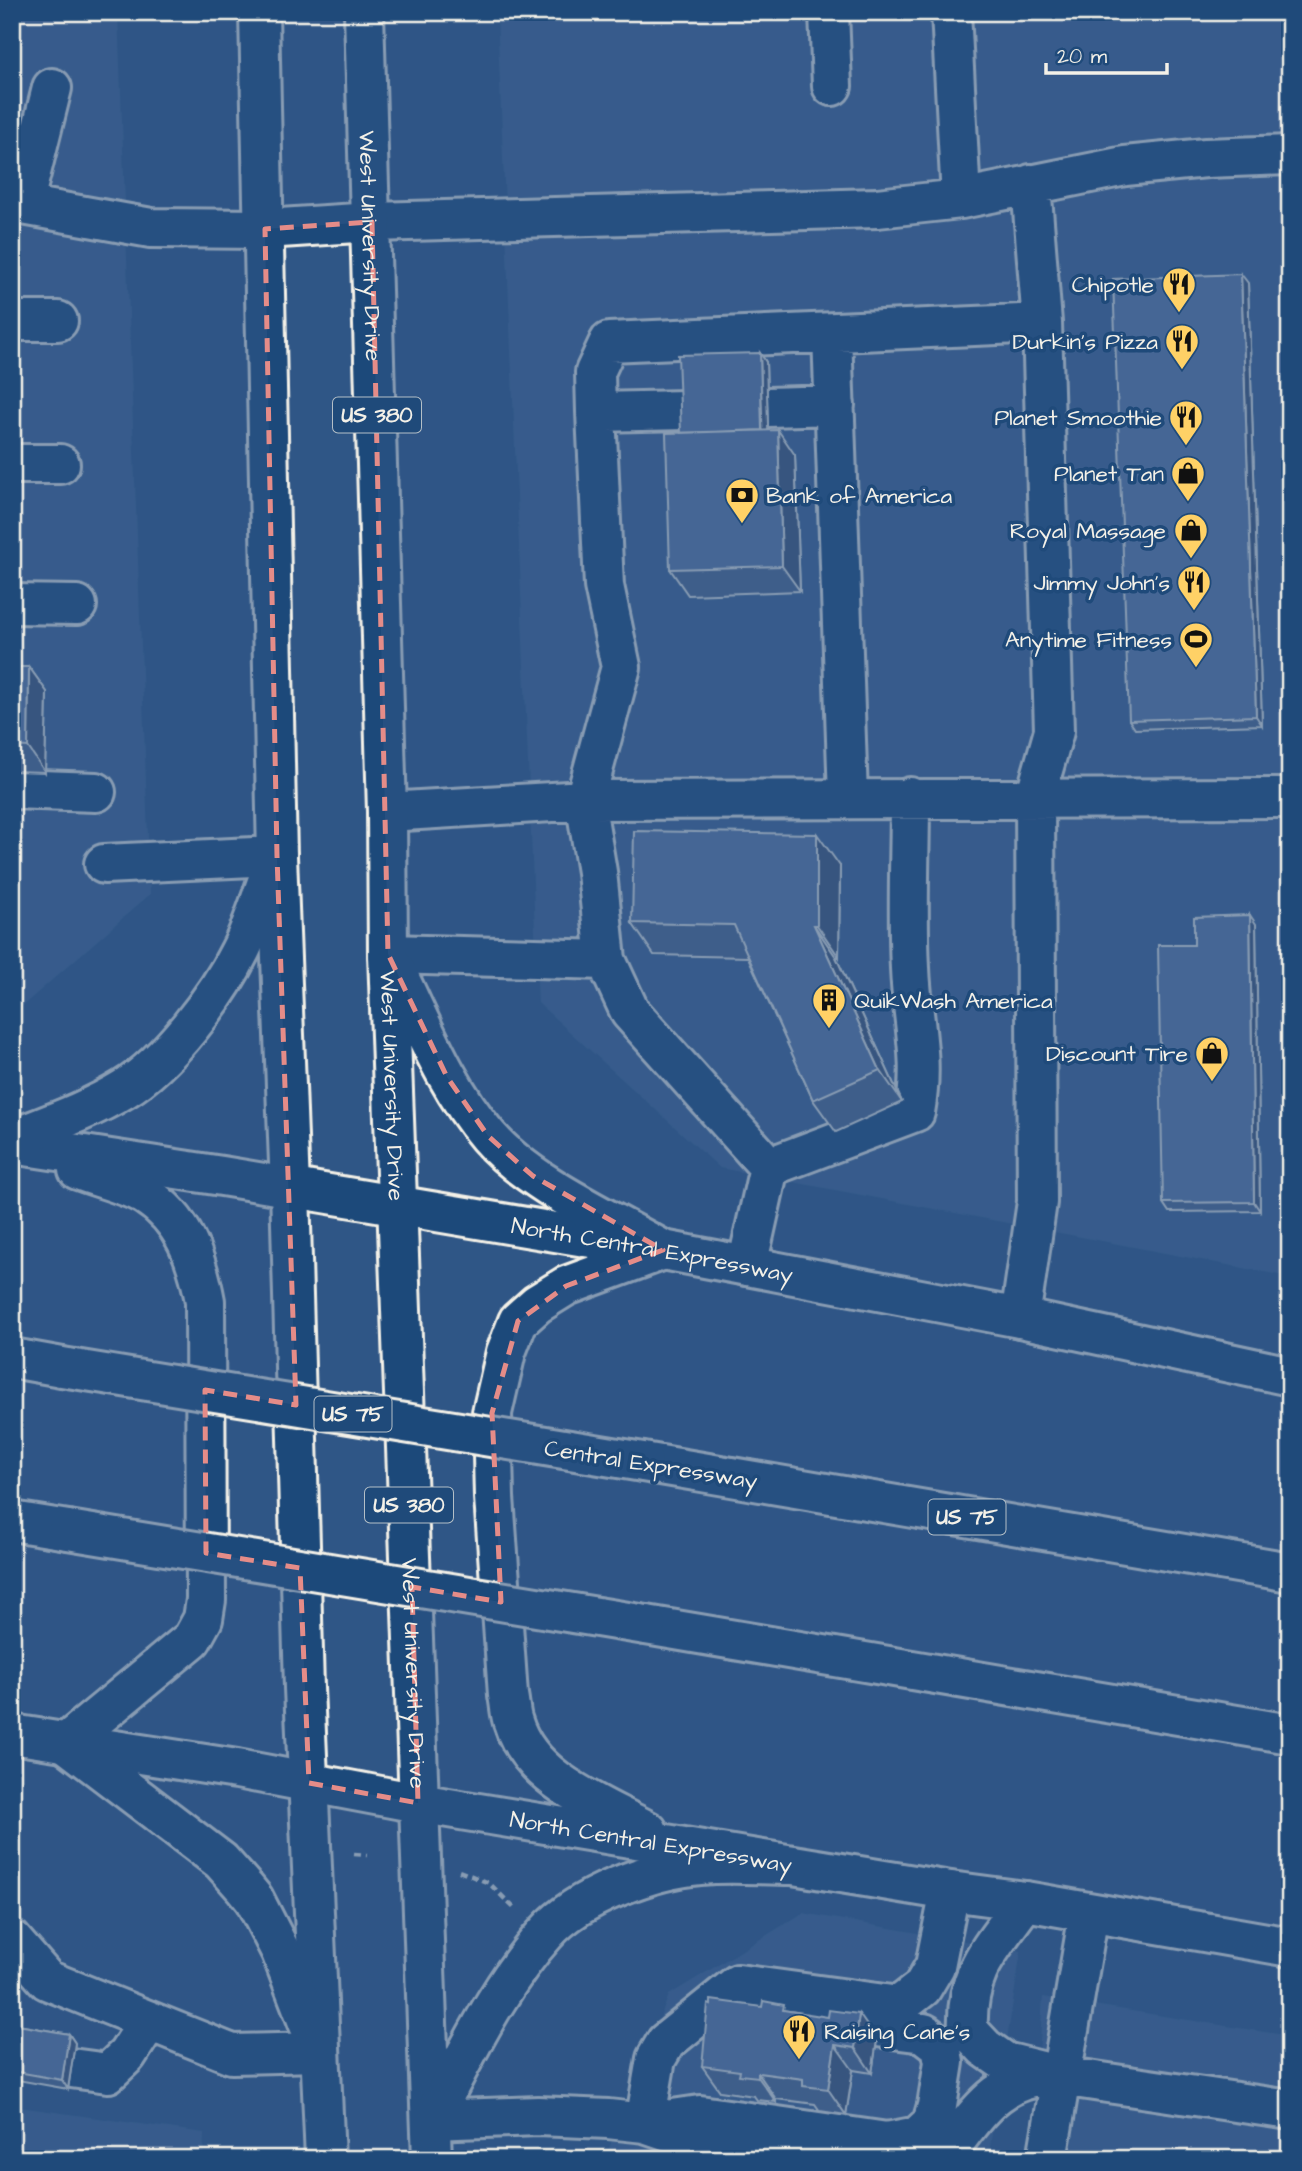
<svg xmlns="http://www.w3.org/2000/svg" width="1302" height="2171" font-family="'Architects Daughter',sans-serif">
<rect width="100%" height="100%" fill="#2f5686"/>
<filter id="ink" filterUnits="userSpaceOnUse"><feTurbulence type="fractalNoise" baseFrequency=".0143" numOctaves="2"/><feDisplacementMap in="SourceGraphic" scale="14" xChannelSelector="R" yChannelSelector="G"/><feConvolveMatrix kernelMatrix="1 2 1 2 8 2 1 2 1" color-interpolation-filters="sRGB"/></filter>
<g filter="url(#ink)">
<!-- built -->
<path fill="#416492" d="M12,12H118L150,894L12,1015Z
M497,12H1290V1277L720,1168L538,1003Z
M803,1913L1021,1951L988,2159H605L669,1995Z
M1043,1997L1290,2036V2159H1032Z
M12,2106L204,2133L203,2159H12Z"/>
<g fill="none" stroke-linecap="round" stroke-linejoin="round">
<!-- minor casing -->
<g stroke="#f4f1e8" stroke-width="44">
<path id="minor" d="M829,12L832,86
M951,12L961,199
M12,203L151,228L265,229
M23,205L52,88
M372,222L877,208L961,199L1125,166L1206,158L1290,155
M12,321H58
M832,333L848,798
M768,407L835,405
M596,412L686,410
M12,464H60
M12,604L77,605
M12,789L96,792
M387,812L585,800L1290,798
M104,864L277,856
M388,954L606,960L597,872L585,800L621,667L604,586L596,412L595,372L609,342L1042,323
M606,960L630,1012L769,1167
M747,1266L769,1167L915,1112C925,1057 912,1021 910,968C907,912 910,854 910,797
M1020,1318L1037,1202L1035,798L1054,731L1042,323L1031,184
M1025,1901C993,1947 965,1970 968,2030L985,2048L1005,2062L1061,2076L1290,2110
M12,1940L47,1980L232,2054L320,2052
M71,2068L108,2073L127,2055L149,2021
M431,2120L538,2116L608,2119L645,2123L706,2144L799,2159
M645,2123L700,2115L887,2142L918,2136L932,2123L937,2106L944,2062L941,2046L924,2033L814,2019
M645,2123L656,2059L666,2042L738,1984L899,2006L922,1988L935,1966L950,1891
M941,2159C975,2119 994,2077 1052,2076
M1047,2159L1089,1913"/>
</g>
<!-- major casing -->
<g stroke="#f4f1e8" stroke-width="44">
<g id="major">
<path id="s1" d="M12,1144L222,1176L663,1250L1020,1318L1290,1376"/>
<path id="s2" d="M12,1734L237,1769L418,1803L950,1891L1025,1901L1290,1947"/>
<path d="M66,1743L192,1639L203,1619L206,1600L205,1301C197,1259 184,1219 145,1195C126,1184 99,1178 78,1170"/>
<path d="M648,1831C600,1805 530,1780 513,1722C510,1714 510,1704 508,1695L494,1497L492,1413L506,1352L518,1321L537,1304L566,1286L661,1251"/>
</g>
</g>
<!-- highway casing -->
<g stroke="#f4f1e8" stroke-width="44">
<g id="highway">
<path d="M259,12L277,856L290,1188L304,1688L325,2159"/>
<path id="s3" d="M364,12L387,812L388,954L432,2159"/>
<path d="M265,229L372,222"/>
<path d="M394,967C422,1024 446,1087 488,1136C528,1183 609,1219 663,1250"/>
<path d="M12,1139C50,1124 90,1110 124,1089C167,1063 218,996 240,951C253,926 261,897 271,871"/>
<path d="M12,1358L62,1367"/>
<path d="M643,1462L1290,1572"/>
<path d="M12,1521L68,1530"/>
<path d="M646,1625L1290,1734"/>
<path d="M66,1743L221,1861L245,1888L254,1899L281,1952L309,2025"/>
<path d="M431,2120C466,2056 497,1987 546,1933C578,1896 653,1869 700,1865C730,1862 761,1865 791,1865"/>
</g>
</g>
<!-- path -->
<path stroke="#f4f1e8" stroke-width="4.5" stroke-dasharray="7 5" stroke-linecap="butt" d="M354,1854L367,1855
M459,1871L489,1883L515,1909"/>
<!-- minor -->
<use href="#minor" stroke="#1f4a7a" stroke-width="38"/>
<!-- major -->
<use href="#major" stroke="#1f4a7a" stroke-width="38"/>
<!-- highway -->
<use href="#highway" stroke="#1f4a7a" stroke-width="38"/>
<!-- highway-bridge casing -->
<g stroke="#f4f1e8" stroke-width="44" stroke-linecap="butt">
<path id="highway-bridge" d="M62,1367L643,1462
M68,1530L646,1625"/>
</g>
<!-- highway-bridge -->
<use href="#highway-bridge" stroke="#1f4a7a" stroke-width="38"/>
</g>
<!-- wall -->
<path fill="#51698f" stroke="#f4f1e8" stroke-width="2" d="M1248,283L1262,725L1135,729L1129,720Z
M760,353L766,362L768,430L795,455L800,591L688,595L670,569L681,433Z
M12,667H29L47,692L45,772L12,771Z
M840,866L839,957H836L902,1102L836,1132L813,1100L748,957L654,955L632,923Z
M1256,924L1260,1211L1169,1212L1163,1203Z
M788,2011L877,2040L872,2073L853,2070L846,2115L820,2111L815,2104L776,2099V2102L757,2100L754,2096L720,2091L702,2066Z
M12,2024L69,2034L75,2043L68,2089L12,2079Z"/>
<!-- shaded-wall -->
<path fill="#425574" stroke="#f4f1e8" stroke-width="2" d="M1241,274L1248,283L1262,725L1256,716Z
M760,353L766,362L769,456L763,447Z
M12,392L14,422L12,419Z
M778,430L795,455L800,591L782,566Z
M29,667L47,692L45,772L28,747Z
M817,834L840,866L839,957L817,925Z
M1250,915L1256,924L1260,1211L1254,1202Z
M814,925L836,957L902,1102L880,1070Z
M859,2014L877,2040L872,2073L855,2048Z
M69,2034L75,2043L68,2089L62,2080Z
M835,2045L853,2070L846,2115L828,2089Z
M758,2073L776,2099V2102L758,2077Z"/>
<!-- building -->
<path fill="#5e7aa6" stroke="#f4f1e8" stroke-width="2" d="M1241,274L1256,716L1129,720L1113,279Z
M760,353L762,430L681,433L678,355Z
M778,430L782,566L670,569L666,433Z
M12,667H29L28,747L12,746Z
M634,831L817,834V925H814L880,1070L813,1100L734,925L632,923Z
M1250,915L1254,1202L1163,1203L1158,945H1194V917Z
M711,2000L762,2007L763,2001L784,2005L783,2010L828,2017L829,2010L859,2014L855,2048L835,2045L828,2089L803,2086V2079L758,2073V2077L739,2075L740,2071L702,2066L708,2004L711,2005Z
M12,2024L69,2034L62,2080L12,2071Z"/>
</g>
<!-- marked area -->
<path d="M0 0H1302V2171H0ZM372,222L388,954L447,1077L488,1136L533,1176L663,1250L566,1286L518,1321L492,1413L501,1602L412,1587L418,1803L309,1783L300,1568L206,1553L205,1390L296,1405L277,856L265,229Z" fill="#2f5686" fill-opacity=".55" fill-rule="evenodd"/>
<path fill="none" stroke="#e58c88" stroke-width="5" stroke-dasharray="14 9" stroke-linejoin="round" d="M372,222L388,954L447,1077L488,1136L533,1176L663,1250L566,1286L518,1321L492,1413L501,1602L412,1587L418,1803L309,1783L300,1568L206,1553L205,1390L296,1405L277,856L265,229Z"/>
<!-- icons -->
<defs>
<g id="restaurant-pin" transform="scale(1.75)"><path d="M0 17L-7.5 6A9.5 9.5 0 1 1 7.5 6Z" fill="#ffd166" stroke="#1f4a7a"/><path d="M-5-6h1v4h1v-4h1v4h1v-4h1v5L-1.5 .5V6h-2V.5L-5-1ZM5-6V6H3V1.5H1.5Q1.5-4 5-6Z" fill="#111"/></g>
<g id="shop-pin" transform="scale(1.75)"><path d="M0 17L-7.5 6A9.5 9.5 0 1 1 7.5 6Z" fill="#ffd166" stroke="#1f4a7a"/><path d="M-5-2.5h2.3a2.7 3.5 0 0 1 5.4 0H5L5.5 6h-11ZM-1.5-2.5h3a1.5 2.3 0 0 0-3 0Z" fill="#111"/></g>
<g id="bank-pin" transform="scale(1.75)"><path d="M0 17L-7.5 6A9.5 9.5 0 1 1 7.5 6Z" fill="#ffd166" stroke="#1f4a7a"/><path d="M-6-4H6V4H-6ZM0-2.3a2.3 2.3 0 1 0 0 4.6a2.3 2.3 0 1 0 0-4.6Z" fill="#111"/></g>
<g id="stadium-pin" transform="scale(1.75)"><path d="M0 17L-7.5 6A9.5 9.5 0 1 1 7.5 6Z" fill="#ffd166" stroke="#1f4a7a"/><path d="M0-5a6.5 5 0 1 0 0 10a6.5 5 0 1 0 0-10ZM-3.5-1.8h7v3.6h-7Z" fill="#111"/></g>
<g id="building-pin" transform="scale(1.75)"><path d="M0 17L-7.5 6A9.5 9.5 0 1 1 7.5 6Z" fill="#ffd166" stroke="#1f4a7a"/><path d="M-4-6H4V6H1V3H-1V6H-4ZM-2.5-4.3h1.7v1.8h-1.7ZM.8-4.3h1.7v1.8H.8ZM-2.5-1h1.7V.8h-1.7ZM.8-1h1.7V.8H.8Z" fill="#111"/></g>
</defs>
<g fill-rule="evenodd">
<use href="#restaurant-pin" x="1179" y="284"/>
<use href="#restaurant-pin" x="1182" y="341"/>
<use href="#restaurant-pin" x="1186" y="417"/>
<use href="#shop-pin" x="1188" y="473"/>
<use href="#bank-pin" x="742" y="495"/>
<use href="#shop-pin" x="1191" y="530"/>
<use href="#restaurant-pin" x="1194" y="582"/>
<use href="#stadium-pin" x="1196" y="639"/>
<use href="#building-pin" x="829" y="1000"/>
<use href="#shop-pin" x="1212" y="1053"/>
<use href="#restaurant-pin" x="799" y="2031"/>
</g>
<g text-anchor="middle" stroke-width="7" stroke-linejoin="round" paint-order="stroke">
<!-- shield labels -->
<g fill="#1f4a7a" stroke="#b4bfc7" stroke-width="2">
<rect x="333" y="397.5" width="88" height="35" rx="5"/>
<rect x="314.5" y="1396.5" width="77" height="35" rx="5"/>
<rect x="365" y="1487.5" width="88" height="35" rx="5"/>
<rect x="928.5" y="1499.5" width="77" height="35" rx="5"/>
</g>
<g font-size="21" font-weight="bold" fill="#f4f1e8">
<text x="377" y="422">US 380</text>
<text x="353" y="1421">US 75</text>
<text x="409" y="1512">US 380</text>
<text x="967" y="1524">US 75</text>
</g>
<!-- street labels -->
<g font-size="23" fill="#f4f1e8" stroke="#1f4a7a">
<text dy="8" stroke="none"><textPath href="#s3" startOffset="234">West University Drive</textPath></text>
<text dy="8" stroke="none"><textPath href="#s3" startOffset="1074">West University Drive</textPath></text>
<text dy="8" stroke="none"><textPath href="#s1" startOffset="649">North Central Expressway</textPath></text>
<text transform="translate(651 1464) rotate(9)" y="8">Central Expressway</text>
<text dy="8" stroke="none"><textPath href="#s3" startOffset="1662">West University Drive</textPath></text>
<text dy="8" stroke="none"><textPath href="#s2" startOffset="648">North Central Expressway</textPath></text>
</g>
<!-- poi labels -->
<g font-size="23" fill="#f4f1e8" stroke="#1f4a7a" text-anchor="end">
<text x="1154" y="292">Chipotle</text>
<text x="1158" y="349">Durkin's Pizza</text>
<text x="1162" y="425">Planet Smoothie</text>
<text x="1164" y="481">Planet Tan</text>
<text x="766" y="503" text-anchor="start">Bank of America</text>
<text x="1166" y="538">Royal Massage</text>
<text x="1170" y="590">Jimmy John's</text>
<text x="1172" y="647">Anytime Fitness</text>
<text x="854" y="1008" text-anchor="start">QuikWash America</text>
<text x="1188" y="1061">Discount Tire</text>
<text x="824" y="2039" text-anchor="start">Raising Cane's</text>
</g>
</g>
<!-- margin -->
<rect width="1302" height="2171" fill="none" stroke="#1f4a7a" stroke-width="42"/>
<rect x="21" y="21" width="1260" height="2129" fill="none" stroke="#f4f1e8" stroke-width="2.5" filter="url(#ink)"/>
<!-- scale -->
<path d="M1046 63v10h121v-10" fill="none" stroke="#f4f1e8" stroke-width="3.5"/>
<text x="1057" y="63" font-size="21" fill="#f4f1e8" stroke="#1f4a7a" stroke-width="5" paint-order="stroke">20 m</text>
</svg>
